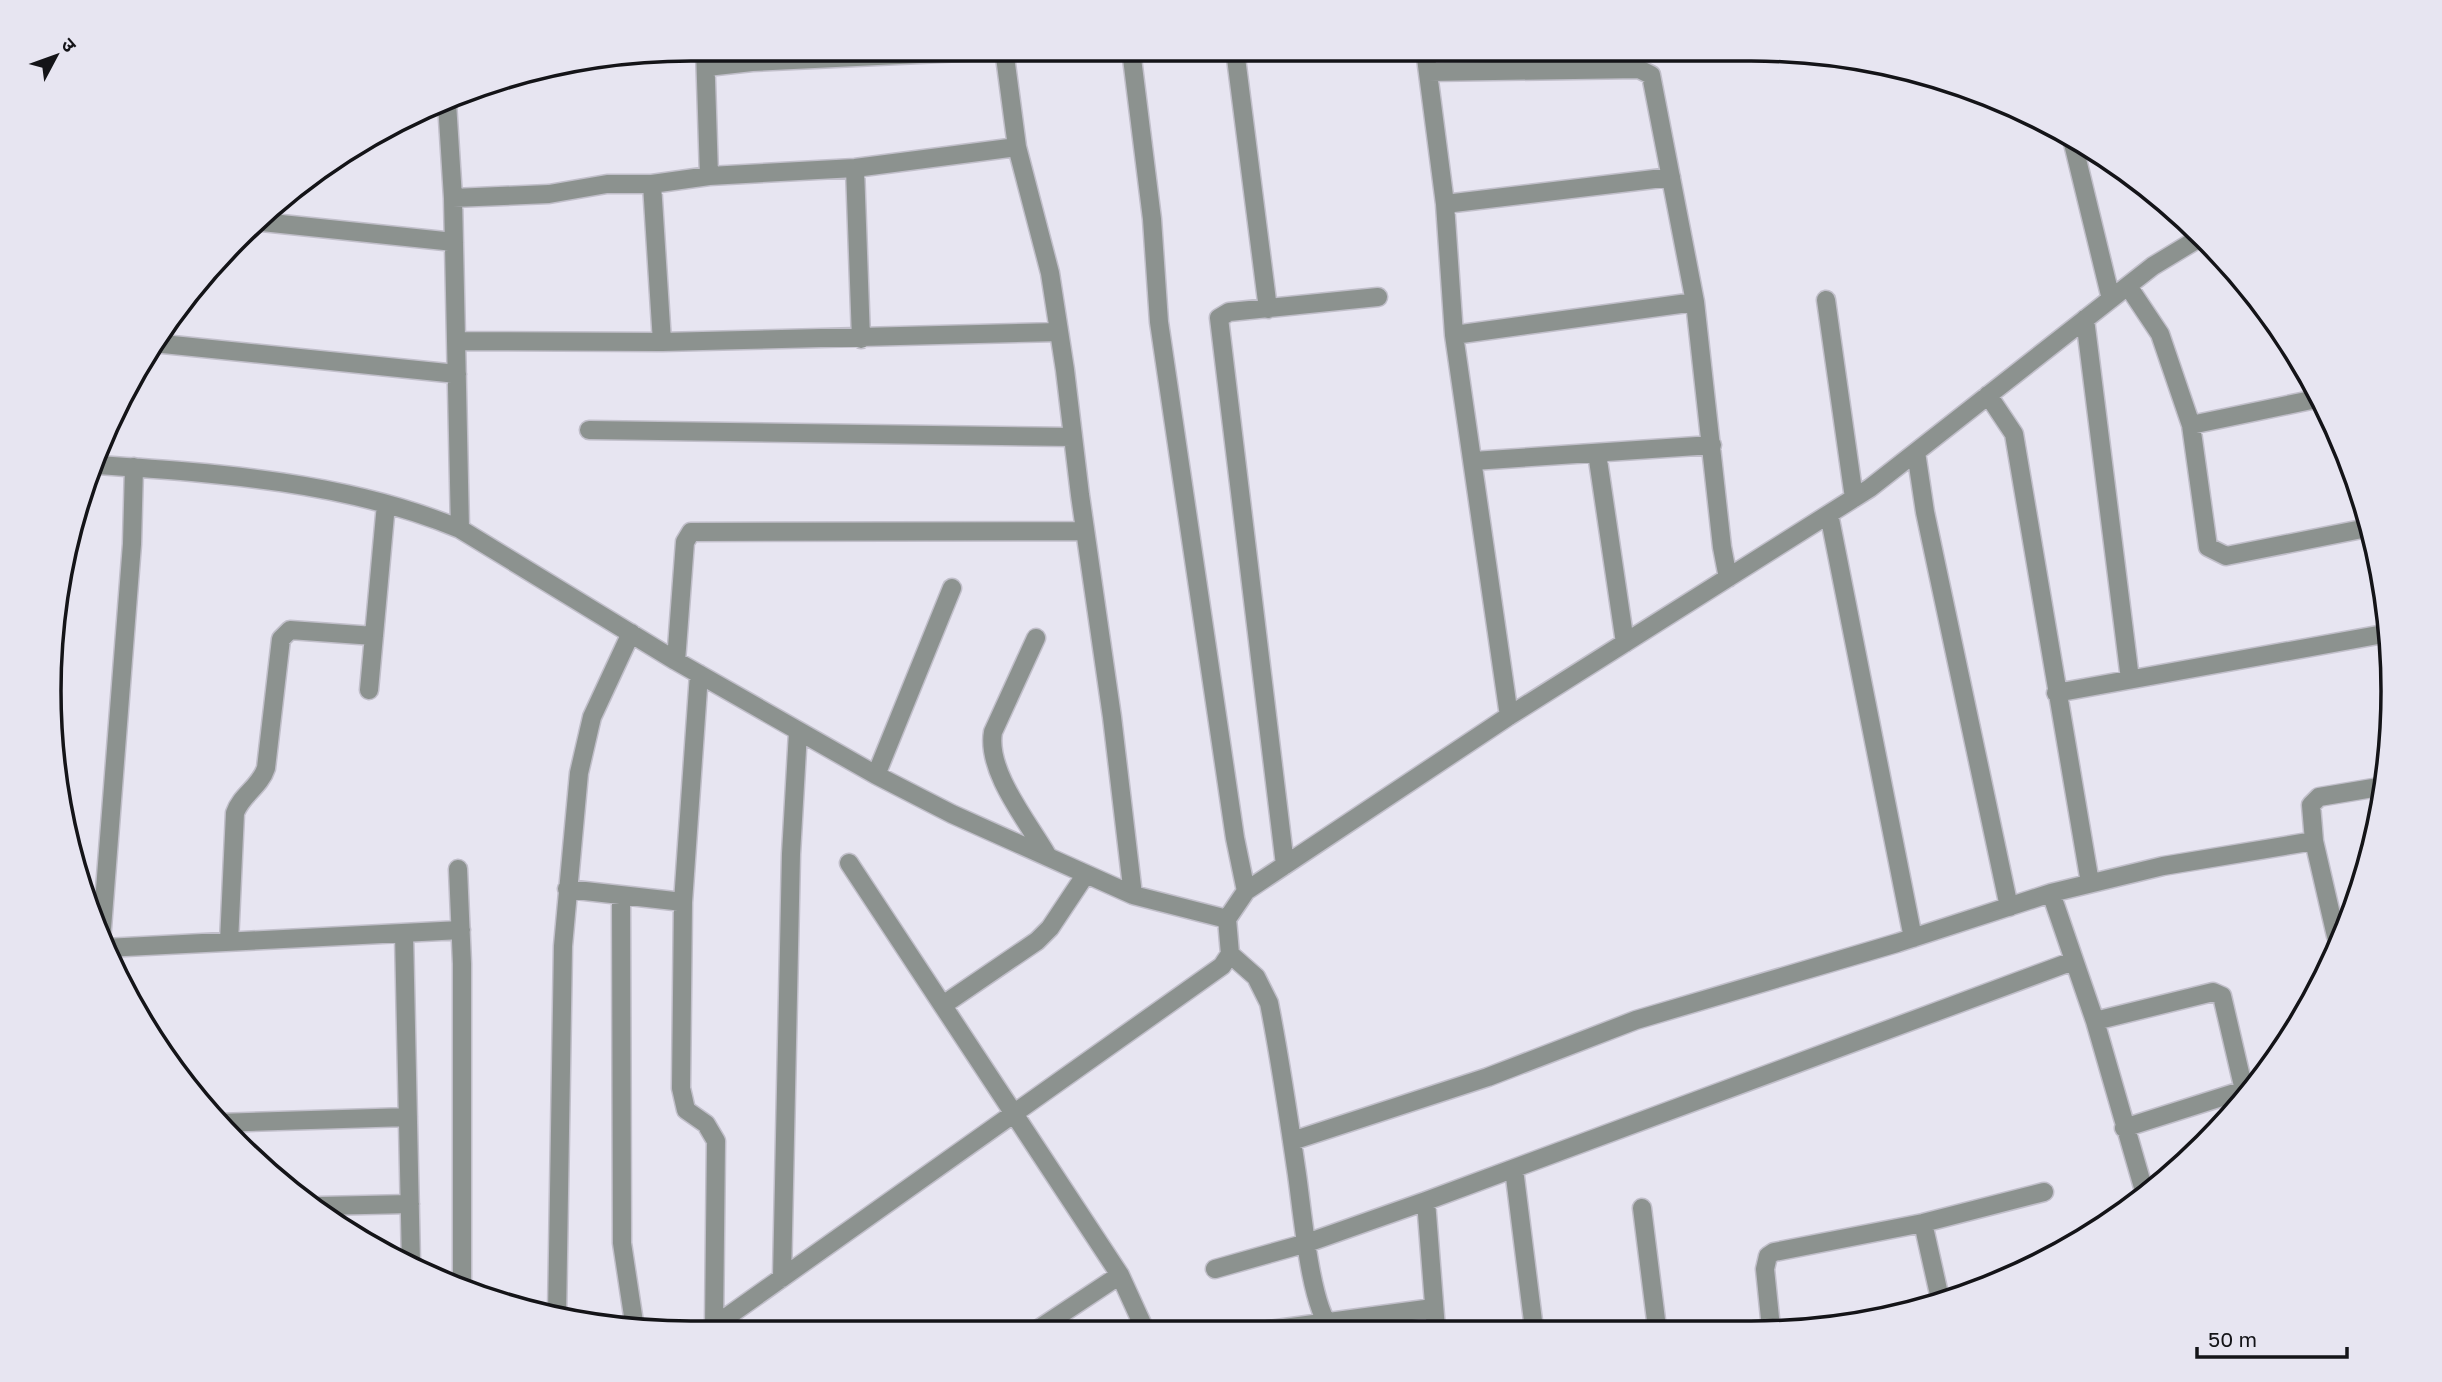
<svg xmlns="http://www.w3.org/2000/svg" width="2442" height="1382" font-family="'Golos Text','Noto Sans Devanagari',sans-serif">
<rect width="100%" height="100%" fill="#e7e5f1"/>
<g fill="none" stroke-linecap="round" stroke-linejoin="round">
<!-- minor casing -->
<g stroke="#c1bfca" stroke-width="21">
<path id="minor" d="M705,49L709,176
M1004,49L1017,147L1050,273L1065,370L1080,495L1112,717L1133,895
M1131,50L1152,219L1159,322L1235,838L1246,891
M1235,50L1268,309
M1425,50L1445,204L1454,335L1509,716
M707,67L752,62L1004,50
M1428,72L1639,69L1651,75L1695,302L1722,547L1728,578
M447,103L453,198L460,529
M2071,135L2111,299
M855,168L861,339
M652,184L662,342
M453,198L549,194L607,184H652L709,176L855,168L1017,147
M1445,204L1671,177
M262,222L454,242
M2128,286L2160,334L2191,425
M1826,300L1854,498
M2085,319L2130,679
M1454,335L1695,302
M456,341L662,342L1059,332
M153,343L457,374
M1988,395L2014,434L2090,883
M2321,398L2191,425L2208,547L2226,556L2372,527
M589,430L1072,437
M1916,452L1925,512L2009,907
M1597,453L1625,643
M1473,461L1712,445
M98,465C218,473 348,482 460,529L676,661L876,775L952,814L1133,895L1227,919
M1829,514L1913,938
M1036,638L993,732C986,771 1028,822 1047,855
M676,661L685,542L691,532L1085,531
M699,674L683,902L681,1088L686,1110L706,1124L716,1141L714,1327
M369,690L386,504
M2056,693L2389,633
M876,775L952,588
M849,863L1120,1275L1145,1330
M1285,865L1219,318L1229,312L1378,297
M458,869L462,964V1285
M567,889L683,902
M2051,893L2095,1021
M621,895L622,1243L635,1329
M404,933L411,1264
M2336,936L2314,841L2311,805L2319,797L2385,786
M101,941L132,544L134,467
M229,942L235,813C241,795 260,787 266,768L281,639L290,630L374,636
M105,948L461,930
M1230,954L1256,977L1269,1003C1280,1058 1288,1113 1296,1168C1302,1205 1309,1303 1331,1329
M943,1005L1037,941L1050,928L1086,874
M218,1123L408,1117
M2124,1128L2244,1090L2222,996L2213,992L2095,1021L2145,1194
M1292,1141L1488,1077L1636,1020L1897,943L2051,893L2163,866L2314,841
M1514,1169L1534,1329
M1426,1201L1436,1329
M320,1206L410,1204
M1642,1208L1657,1328
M1923,1223L1941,1303
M1215,1269L1307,1243L1426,1201L2073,961
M782,1278L791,854L798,732
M557,1316L563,946L579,773L592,717L631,633
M1771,1328L1765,1269L1768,1256L1774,1252L1923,1223L2044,1192
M1037,1330L1120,1275
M1268,1330L1433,1308
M707,1331L1222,966L1230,954L1227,919L1246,891L1509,716L1870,488L2153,266L2201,237"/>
</g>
<!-- minor -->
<use href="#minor" stroke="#8c928f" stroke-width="18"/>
</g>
<!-- crop -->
<path d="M0 0H2442V1382H0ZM691 61H1751A630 630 0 0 1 2381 691V691A630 630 0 0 1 1751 1321H691A630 630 0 0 1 61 691V691A630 630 0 0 1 691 61Z" fill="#e7e5f1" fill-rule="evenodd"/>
<path fill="none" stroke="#141418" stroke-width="3.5" d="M691 61H1751A630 630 0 0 1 2381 691V691A630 630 0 0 1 1751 1321H691A630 630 0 0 1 61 691V691A630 630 0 0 1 691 61Z"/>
<!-- north arrow -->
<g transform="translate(56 56) rotate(49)" stroke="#e7e5f1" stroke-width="5" paint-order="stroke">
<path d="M0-5L12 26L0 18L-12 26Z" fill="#141418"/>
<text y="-10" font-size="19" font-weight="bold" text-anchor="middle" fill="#141418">उ</text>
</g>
<!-- scale -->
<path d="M2197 1347v10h150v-10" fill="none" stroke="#141418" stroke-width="3.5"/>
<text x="2208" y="1347" font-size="21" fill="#141418" stroke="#e7e5f1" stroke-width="5" paint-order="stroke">50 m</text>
</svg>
